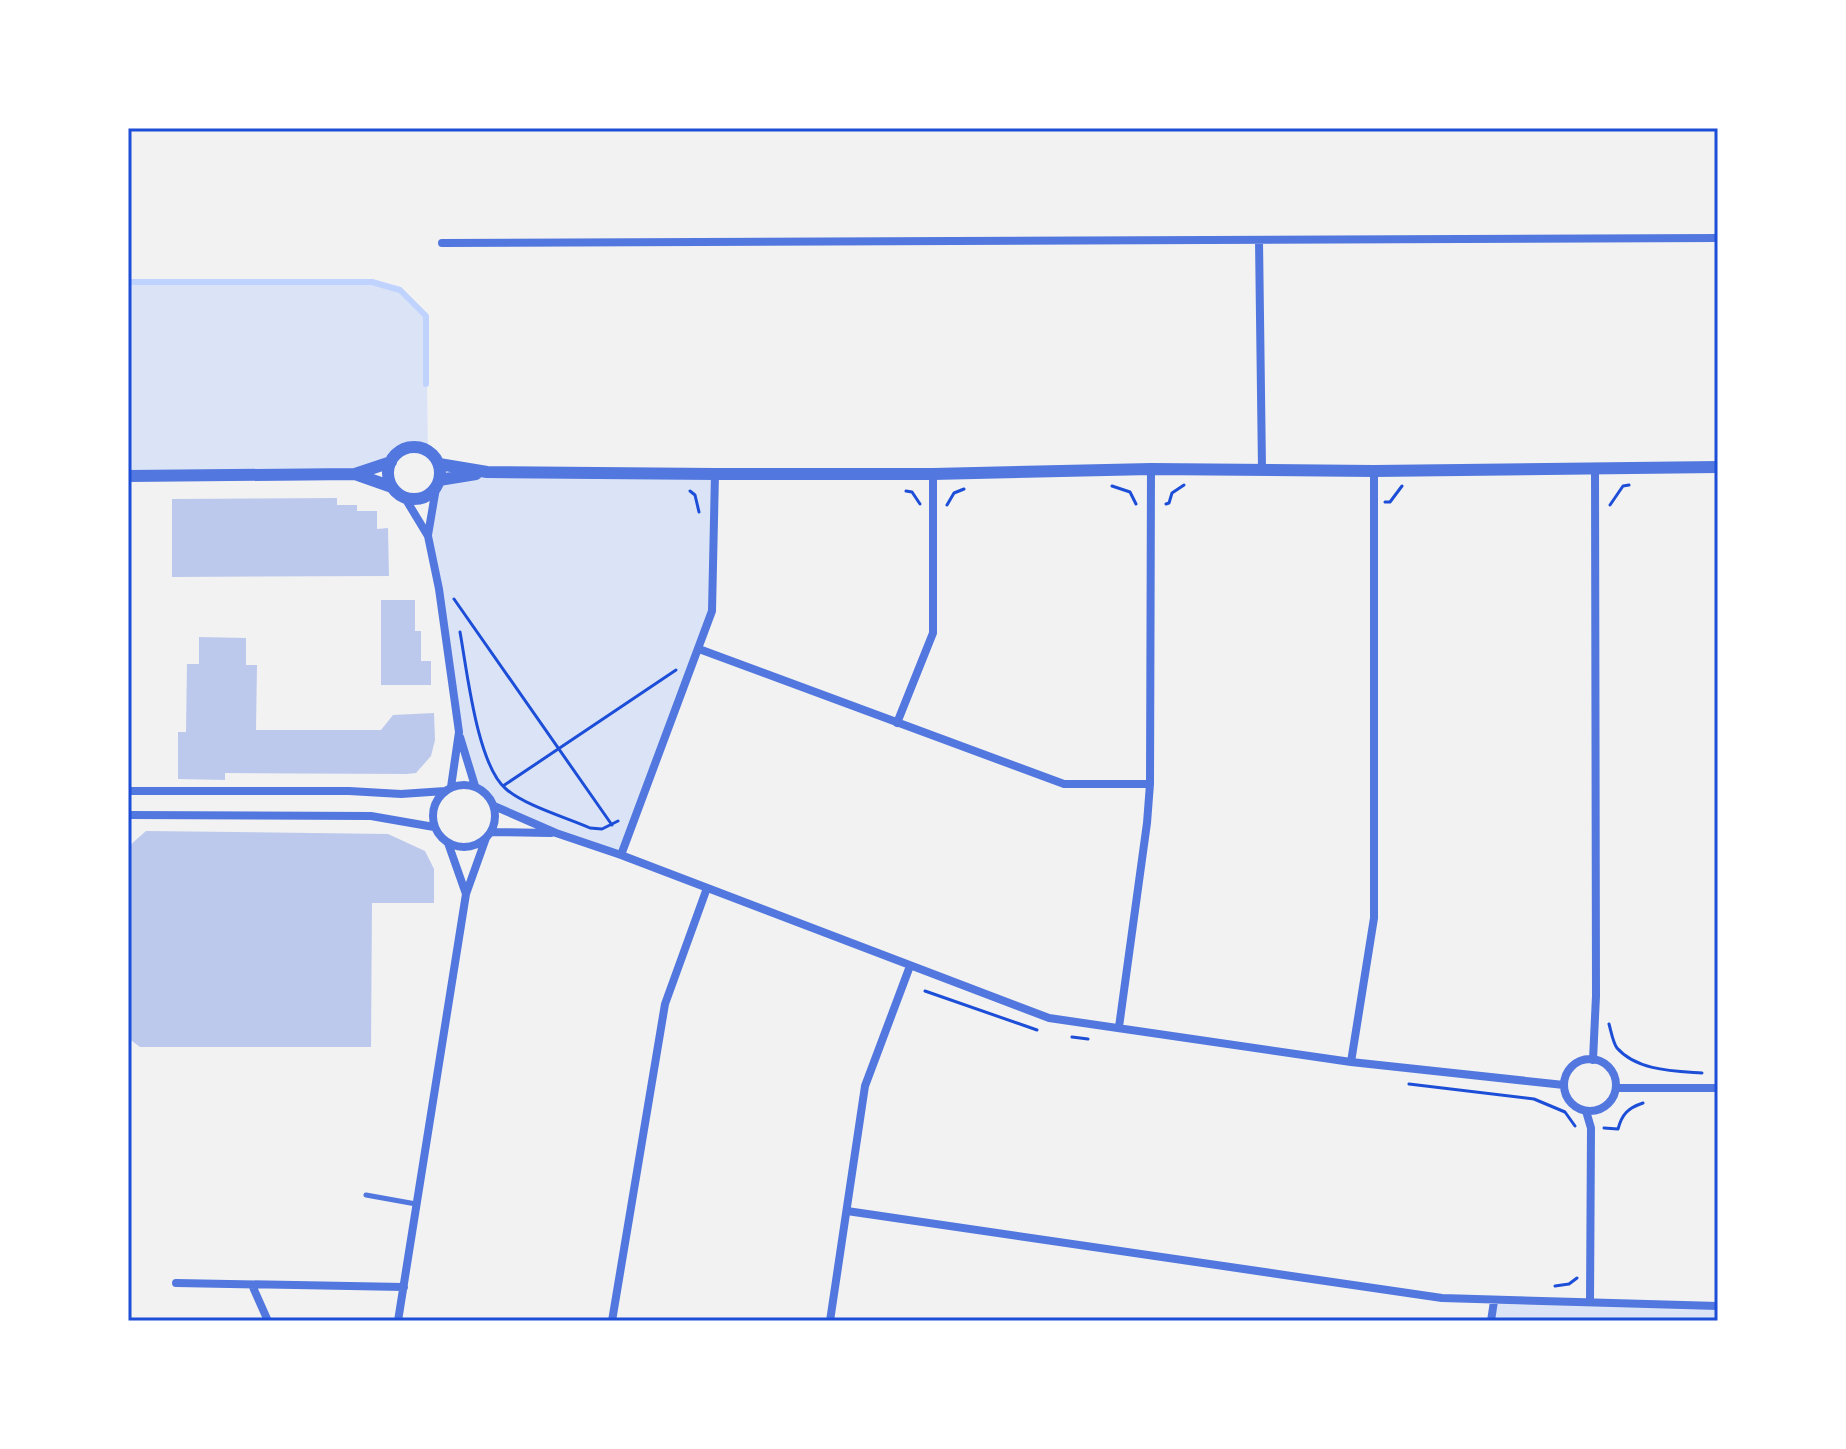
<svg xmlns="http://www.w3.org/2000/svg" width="1846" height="1449" font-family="'Golos Text',sans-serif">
<rect width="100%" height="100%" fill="#f2f2f2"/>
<!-- green -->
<path fill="#dbe4f7" d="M128,282H372L400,290L426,316L428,451L420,448L403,450L391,462L355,474L128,476Z
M487,472L715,474L712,611L621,855L494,806L489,797L475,786L459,732L428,536L439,480Z
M1494,1301L1718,1306V1321H1491Z"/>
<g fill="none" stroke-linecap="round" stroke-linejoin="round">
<!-- stream -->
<path stroke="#bfd3fe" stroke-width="6" d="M128,282H372L400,290L426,316V384"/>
</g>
<!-- building -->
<path fill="#bdc9ec" d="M337,498V505H357V511H377V529L388,528L389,576L172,577V499Z
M381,600H415V631H421V661H431V685H381Z
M199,637L246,638V665H257L256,730H381L393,715L434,713L435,740L431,756L416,773L407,774L225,773V780L178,779V732H186L187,664H199Z
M146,831L388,834L425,851L434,869V903H372L371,1047H140L128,1038V847Z"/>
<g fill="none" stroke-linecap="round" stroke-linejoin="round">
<!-- path -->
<path stroke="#1d4ed8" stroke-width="3" d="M1112,486L1130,492L1136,504
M690,491L695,495L699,512
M906,491L912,492L920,504
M1385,502H1390L1402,486
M1166,504L1169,503L1172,493L1184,485
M947,505L954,493L964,489
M1610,505L1623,486L1629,485
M454,599L612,825
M460,632C467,670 477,765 506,789C526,806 565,817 590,828L602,829L618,821
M503,786L676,670
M128,942H129
M925,991L1037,1030
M1609,1024C1611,1031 1613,1043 1617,1048C1637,1071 1675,1071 1702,1073
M1072,1037L1088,1039
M1409,1084L1534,1099L1565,1112L1575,1126
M1604,1128L1618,1129C1622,1114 1628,1108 1643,1103
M1555,1286L1569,1284L1577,1278"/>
<!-- service -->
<path stroke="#5277de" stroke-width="5" d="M366,1195L416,1204"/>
<!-- minor -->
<path stroke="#5277de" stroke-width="8" d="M1259,240L1262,469
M442,243L1718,238
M405,498L428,536L439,589L459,732L451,787
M428,535L436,488
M699,649L1064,784H1150
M897,723L933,633V474
M460,737L475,786
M433 816a31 31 0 1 1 62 0a31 31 0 1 1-62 0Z
M128,791H349L401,794L445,791
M494,806L556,833L621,855L1049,1018L1351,1062L1564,1085
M128,815L371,816L434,827
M491,832L551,833
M448,843L466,894
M621,855L712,611L715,474
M1119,1027L1147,823L1150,784L1151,469
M1564 1085a26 26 0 1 1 52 0a26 26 0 1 1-52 0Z
M1593,1060L1596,996L1595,467
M1351,1062L1374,918V471
M1617,1088H1718
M1586,1111L1591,1128L1590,1302
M847,1211L1442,1298L1718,1306
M176,1283L404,1287
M252,1285L268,1321
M398,1321L466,894L486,838
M612,1321L665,1004L707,888
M830,1321L865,1086L910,966
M1491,1321L1494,1301"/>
<!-- tertiary -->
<path stroke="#5277de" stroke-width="12" d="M388 473a26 26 0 1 1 52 0a26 26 0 1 1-52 0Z
M439,464L487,472L715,474H933L1151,469L1374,471L1718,467
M355,474L392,487
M128,476L355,474L391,462
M439,480L476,474"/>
</g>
<!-- border -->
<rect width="1846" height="1449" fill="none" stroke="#ffffff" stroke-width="260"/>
<rect x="130" y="130" width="1586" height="1189" fill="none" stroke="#1d4ed8" stroke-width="3"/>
</svg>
